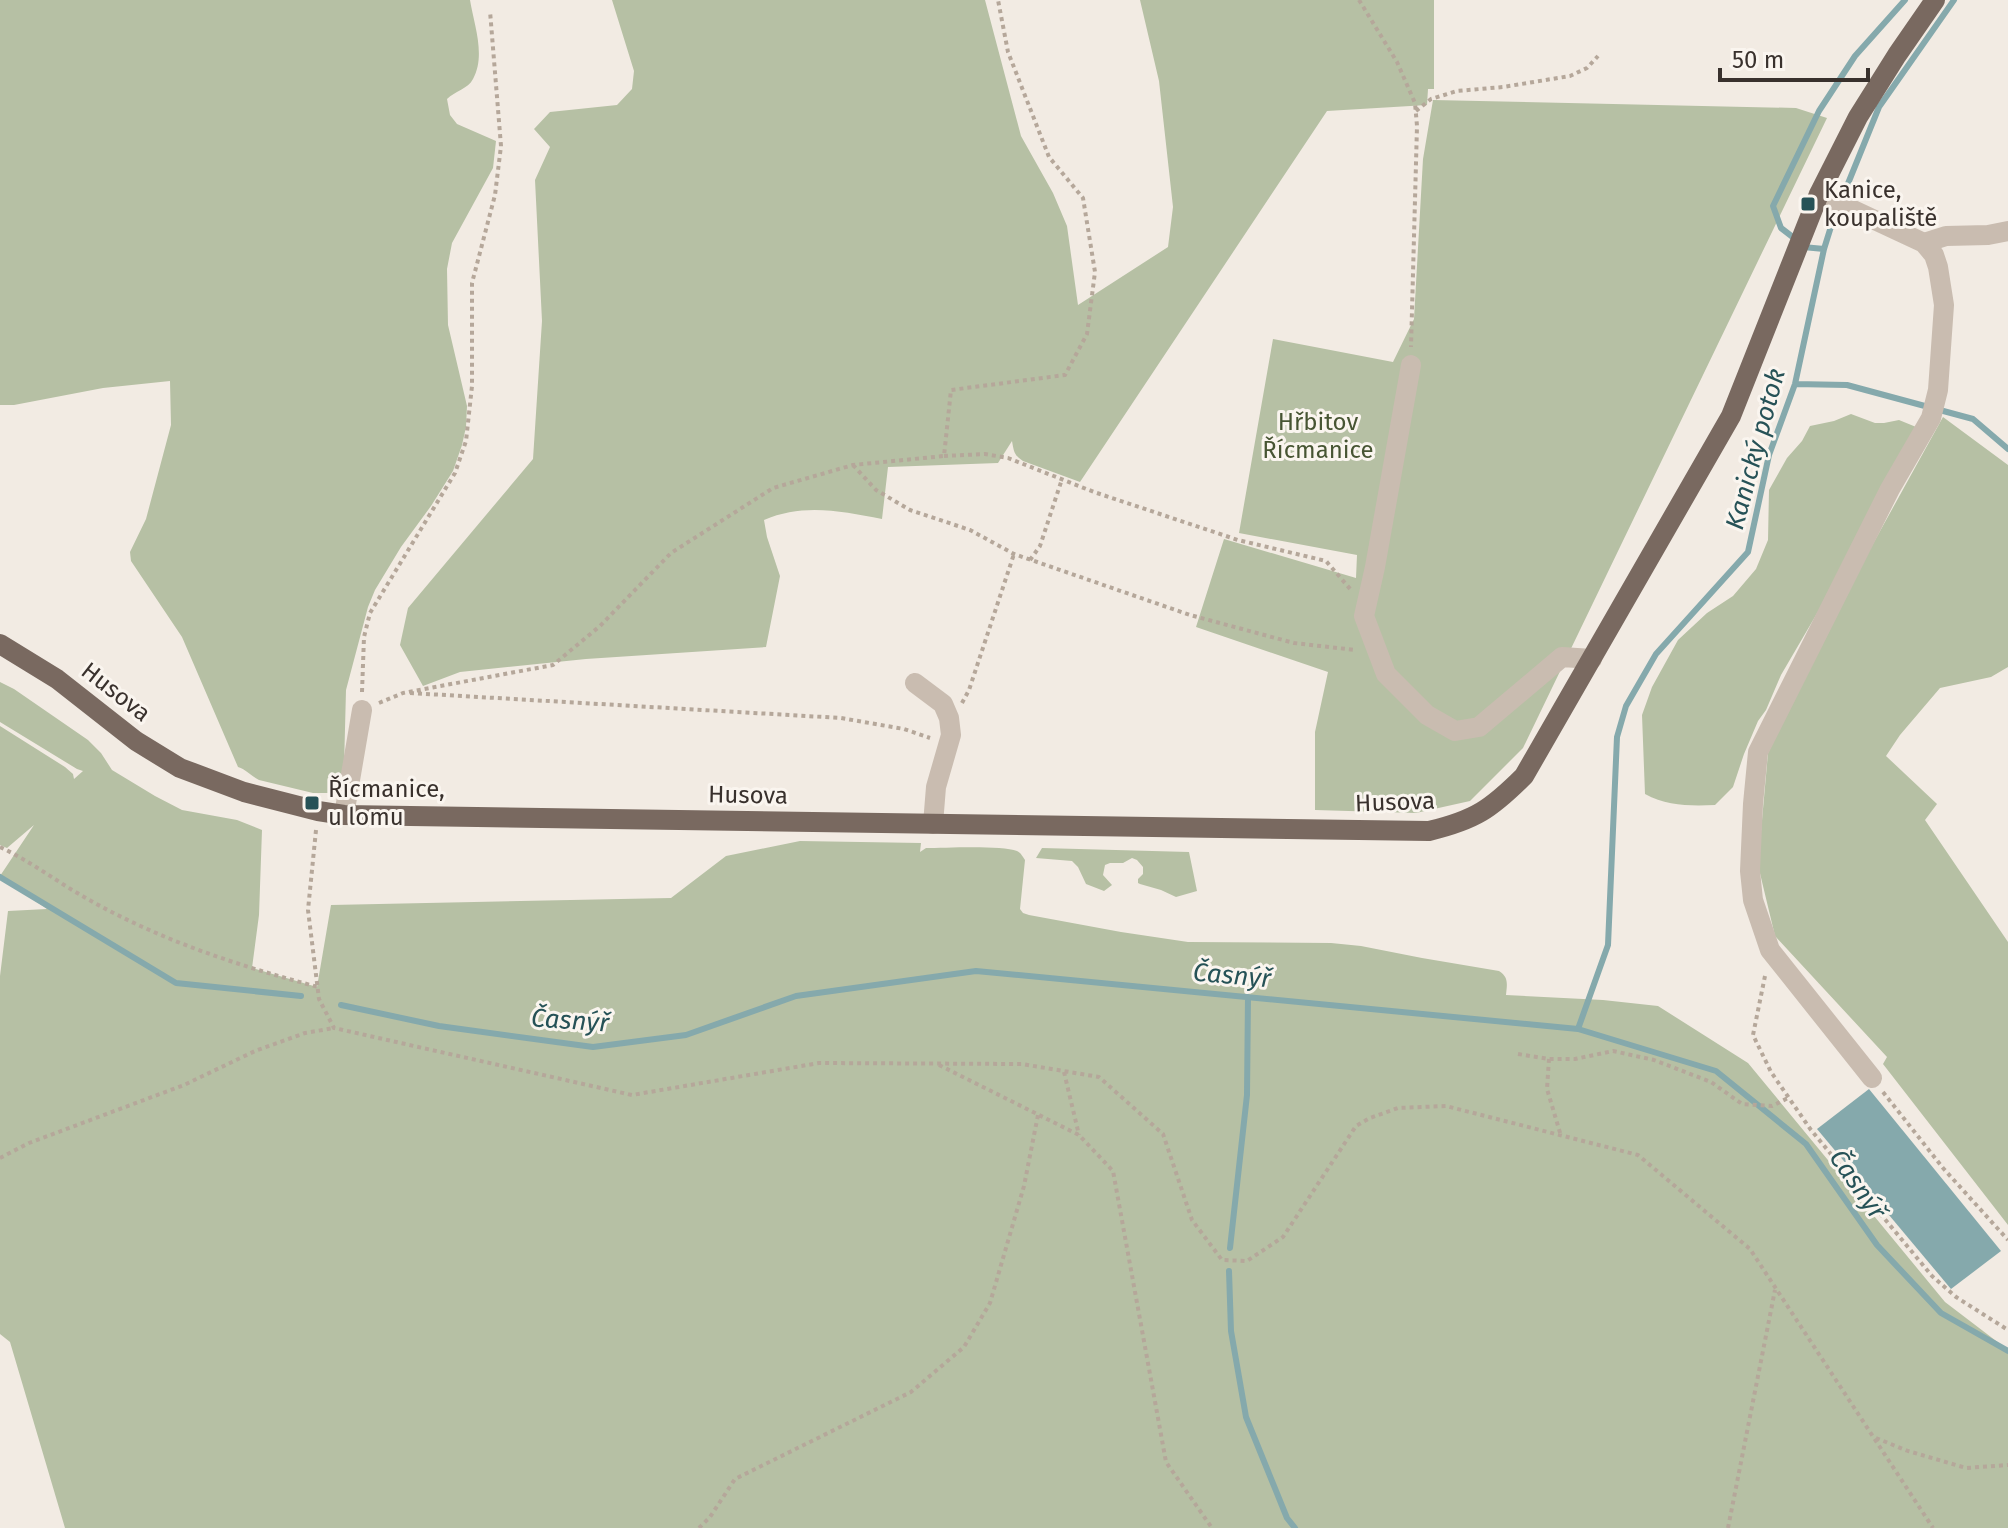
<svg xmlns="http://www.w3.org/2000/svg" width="2008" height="1528" font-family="'Fira Sans',sans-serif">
<rect width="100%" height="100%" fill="#f2ebe3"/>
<!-- green -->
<path fill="#b6c0a4" d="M0,0H470C474,25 486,55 473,79C468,89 455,91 447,99L450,115L457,124L496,141L493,168L452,243L447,269L448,325L467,406L466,427L462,445L453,471L431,506L401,547L375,590L368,607L346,690L344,768L338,793H313L259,780C251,776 247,770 238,767L182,637L131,561L130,552L146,519L171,425L170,381L103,388L14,405H0Z
M612,0H985L1021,136L1053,193L1067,226L1078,305L1168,247L1173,207L1159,81L1140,0H1434V89H1428L1427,105L1327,111L1080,482L1023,461C1014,455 1014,452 1012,441L998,463L888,467L882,519C841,511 803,503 764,520L767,537L780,576L766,647L586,659L460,672L423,686L400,645L408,608L533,459L542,321L535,180L550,147L534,129L550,112L617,105L632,89L634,71Z
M1433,100L1796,108L1827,118L1523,748L1470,801L1416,813L1315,810V732L1328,672L1196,627L1224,539L1356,578L1357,555L1239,533L1273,339L1393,362L1414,319L1423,159Z
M1851,414L1875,423H1884L1899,420L1921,429L1902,468L1781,675L1766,710L1758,721L1744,754L1733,787L1715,805C1690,806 1667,806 1645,794L1642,715L1652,687L1678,640L1707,613L1733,596L1756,569L1768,540L1769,490L1787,458L1802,441L1810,426L1834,421Z
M1943,417L2008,465V667L1991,677L1940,688L1900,735L1886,756L1937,804L1925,820L2008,942V1225L1883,1064L1887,1057L1775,936L1758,865L1768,753L1816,647Z
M0,682L14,689L88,740L101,753L112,770L155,796L182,810L237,820L262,830L259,915L252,968L317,987L331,905L671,898L726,856L800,841L921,843L920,852L926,848C945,848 1002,845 1017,851C1022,854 1022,856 1025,860L1020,909L1023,913L1029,915L1121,932L1188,942L1331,943L1361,946L1422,958L1499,971C1509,977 1507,985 1506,995L1603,1000L1658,1006L1748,1063L1945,1302L2008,1350V1528H65L10,1342L0,1334V976L8,911L47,909L0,876L34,825L7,848L0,845V726L65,767L73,774L74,779L83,771L77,769L0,722Z
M1042,848L1189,852L1197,891L1176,897L1161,890L1140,884L1138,883V879L1143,874V867L1137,860L1132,858L1123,863H1110L1105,865L1103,875L1112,885L1104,891L1086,884L1078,867L1072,861L1036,858Z"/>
<!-- water -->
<path fill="#85a9ac" d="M1869,1089L2001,1251L1951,1289L1817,1129Z"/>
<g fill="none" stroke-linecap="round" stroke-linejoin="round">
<!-- stream -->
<path stroke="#85a9ac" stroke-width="6" d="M1847,186L1879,107L1954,0
M1794,238L1781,228L1773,206L1819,111L1855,56L1905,0
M1803,247L1824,249
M1795,384L1847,385L1973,419L2008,449
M0,877L176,983L301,996
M341,1005L439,1026L593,1047L686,1035L796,996L976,971L1578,1029L1716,1071L1806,1144L1877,1245L1941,1313L2008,1351
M1578,1029L1608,945L1617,737L1626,706L1656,654L1748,552L1769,455L1795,384L1824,249L1834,217
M1230,1248L1247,1095L1248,997
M1229,1271L1231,1331L1246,1417L1287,1518L1295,1528"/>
<!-- path -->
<path stroke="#b5a79a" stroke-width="4" stroke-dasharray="4 4" stroke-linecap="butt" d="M1359,0L1397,62L1415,103L1417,126L1411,347
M1416,111L1431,99L1457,91L1503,87L1570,76L1587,68L1598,56
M944,456L985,454L1008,458L1094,492L1238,540L1326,561L1351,590
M853,465L876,490L910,510L970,530L1014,554L1190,615L1294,643L1355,650
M1030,560L1040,546L1062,479
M362,692L364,637L370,613L455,473L466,441L472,386V283L495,195L501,146L490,11
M410,693L841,718L904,729L930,738
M379,703L403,693L553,665L600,626L671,553L773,488L853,465L944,456L951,390L1065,375L1087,334L1095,272L1083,198L1049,157L1008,52L998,0
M962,703L969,690L1014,554
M316,830L308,910L319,999L334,1028L632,1095L819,1063L1022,1064L1099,1077L1163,1134L1192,1220L1222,1260L1247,1261L1283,1237L1356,1126L1370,1118L1398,1108L1446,1106L1638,1155L1750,1249L1933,1528
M0,847C30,861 56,881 84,897C159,940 236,965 318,987
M1765,976L1753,1035L1771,1072L1811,1130L1932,1276L1956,1297L2008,1330
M1518,1054L1549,1059H1575L1613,1051L1654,1060L1711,1082L1742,1104L1772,1106L1788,1098
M1549,1059L1547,1089L1561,1136
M939,1065L1079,1135L1113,1171L1166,1462L1212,1528
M1064,1072L1079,1135
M1883,1092L1943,1168L2008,1240
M0,1158L29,1143L184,1085L255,1051L305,1033L334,1028
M1876,1438L1908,1451L1966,1468L2008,1465
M699,1528L710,1517L735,1479L911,1392L964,1347L990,1303L1024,1186L1038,1115
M1728,1528L1775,1290"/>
<!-- minor -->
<path stroke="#c9bcb0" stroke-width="20" d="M1819,194L1924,243L1934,255L1938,267L1944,305L1938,390L1931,418L1890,489L1758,752L1753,804L1750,871L1753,900L1770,950L1872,1078
M1924,243L1946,236L1988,235L2008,231
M1411,365L1375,567L1364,616L1386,674L1427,715L1455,731L1479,727L1562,657L1592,659
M915,683L943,704L949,718L951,735L936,787L933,824
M344,815L362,710"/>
<!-- major -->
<path stroke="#796960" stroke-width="20" d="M0,644L57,679L136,741L180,768L244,792L318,811L344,815L1429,831C1475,820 1491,809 1524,776L1731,416L1819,194L1858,117L1897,55L1935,0"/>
</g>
<!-- markers -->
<g fill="#265257" stroke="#faf5ef" stroke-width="3">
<rect x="1800" y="196" width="16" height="16" rx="4"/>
<rect x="304" y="795" width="16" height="16" rx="4"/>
</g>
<g text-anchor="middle" stroke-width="6" stroke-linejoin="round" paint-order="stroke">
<!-- poi labels -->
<g font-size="24" fill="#39312d" stroke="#faf5ef" text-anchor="start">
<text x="1824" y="198">Kanice,<tspan x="1824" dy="28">koupaliště</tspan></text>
<text x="328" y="797">Řícmanice,<tspan x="328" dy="28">u lomu</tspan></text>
</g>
<!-- park labels -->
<g font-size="24" fill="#475533" stroke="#faf5ef">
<text x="1318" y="430">Hřbitov<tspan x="1318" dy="28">Řícmanice</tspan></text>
</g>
<!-- street labels -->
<g font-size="24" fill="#39312d" stroke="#faf5ef">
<text transform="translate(116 692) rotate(38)" y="8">Husova</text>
<text transform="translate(748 795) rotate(1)" y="8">Husova</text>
<text transform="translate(1395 802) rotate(-2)" y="8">Husova</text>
</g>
<!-- water labels -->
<g font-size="26" font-style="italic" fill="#265257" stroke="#faf5ef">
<text transform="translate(1755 449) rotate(-75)" y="9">Kanický potok</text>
<text transform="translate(1232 975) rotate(5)" y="9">Časnýř</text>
<text transform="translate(570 1020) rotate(4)" y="9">Časnýř</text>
<text transform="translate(1858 1184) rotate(55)" y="9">Časnýř</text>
</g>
</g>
<!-- scale -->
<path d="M1720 68v12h148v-12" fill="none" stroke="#39312d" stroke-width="4"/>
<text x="1732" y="68" font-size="24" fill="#39312d" stroke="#faf5ef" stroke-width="6" paint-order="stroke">50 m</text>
</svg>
